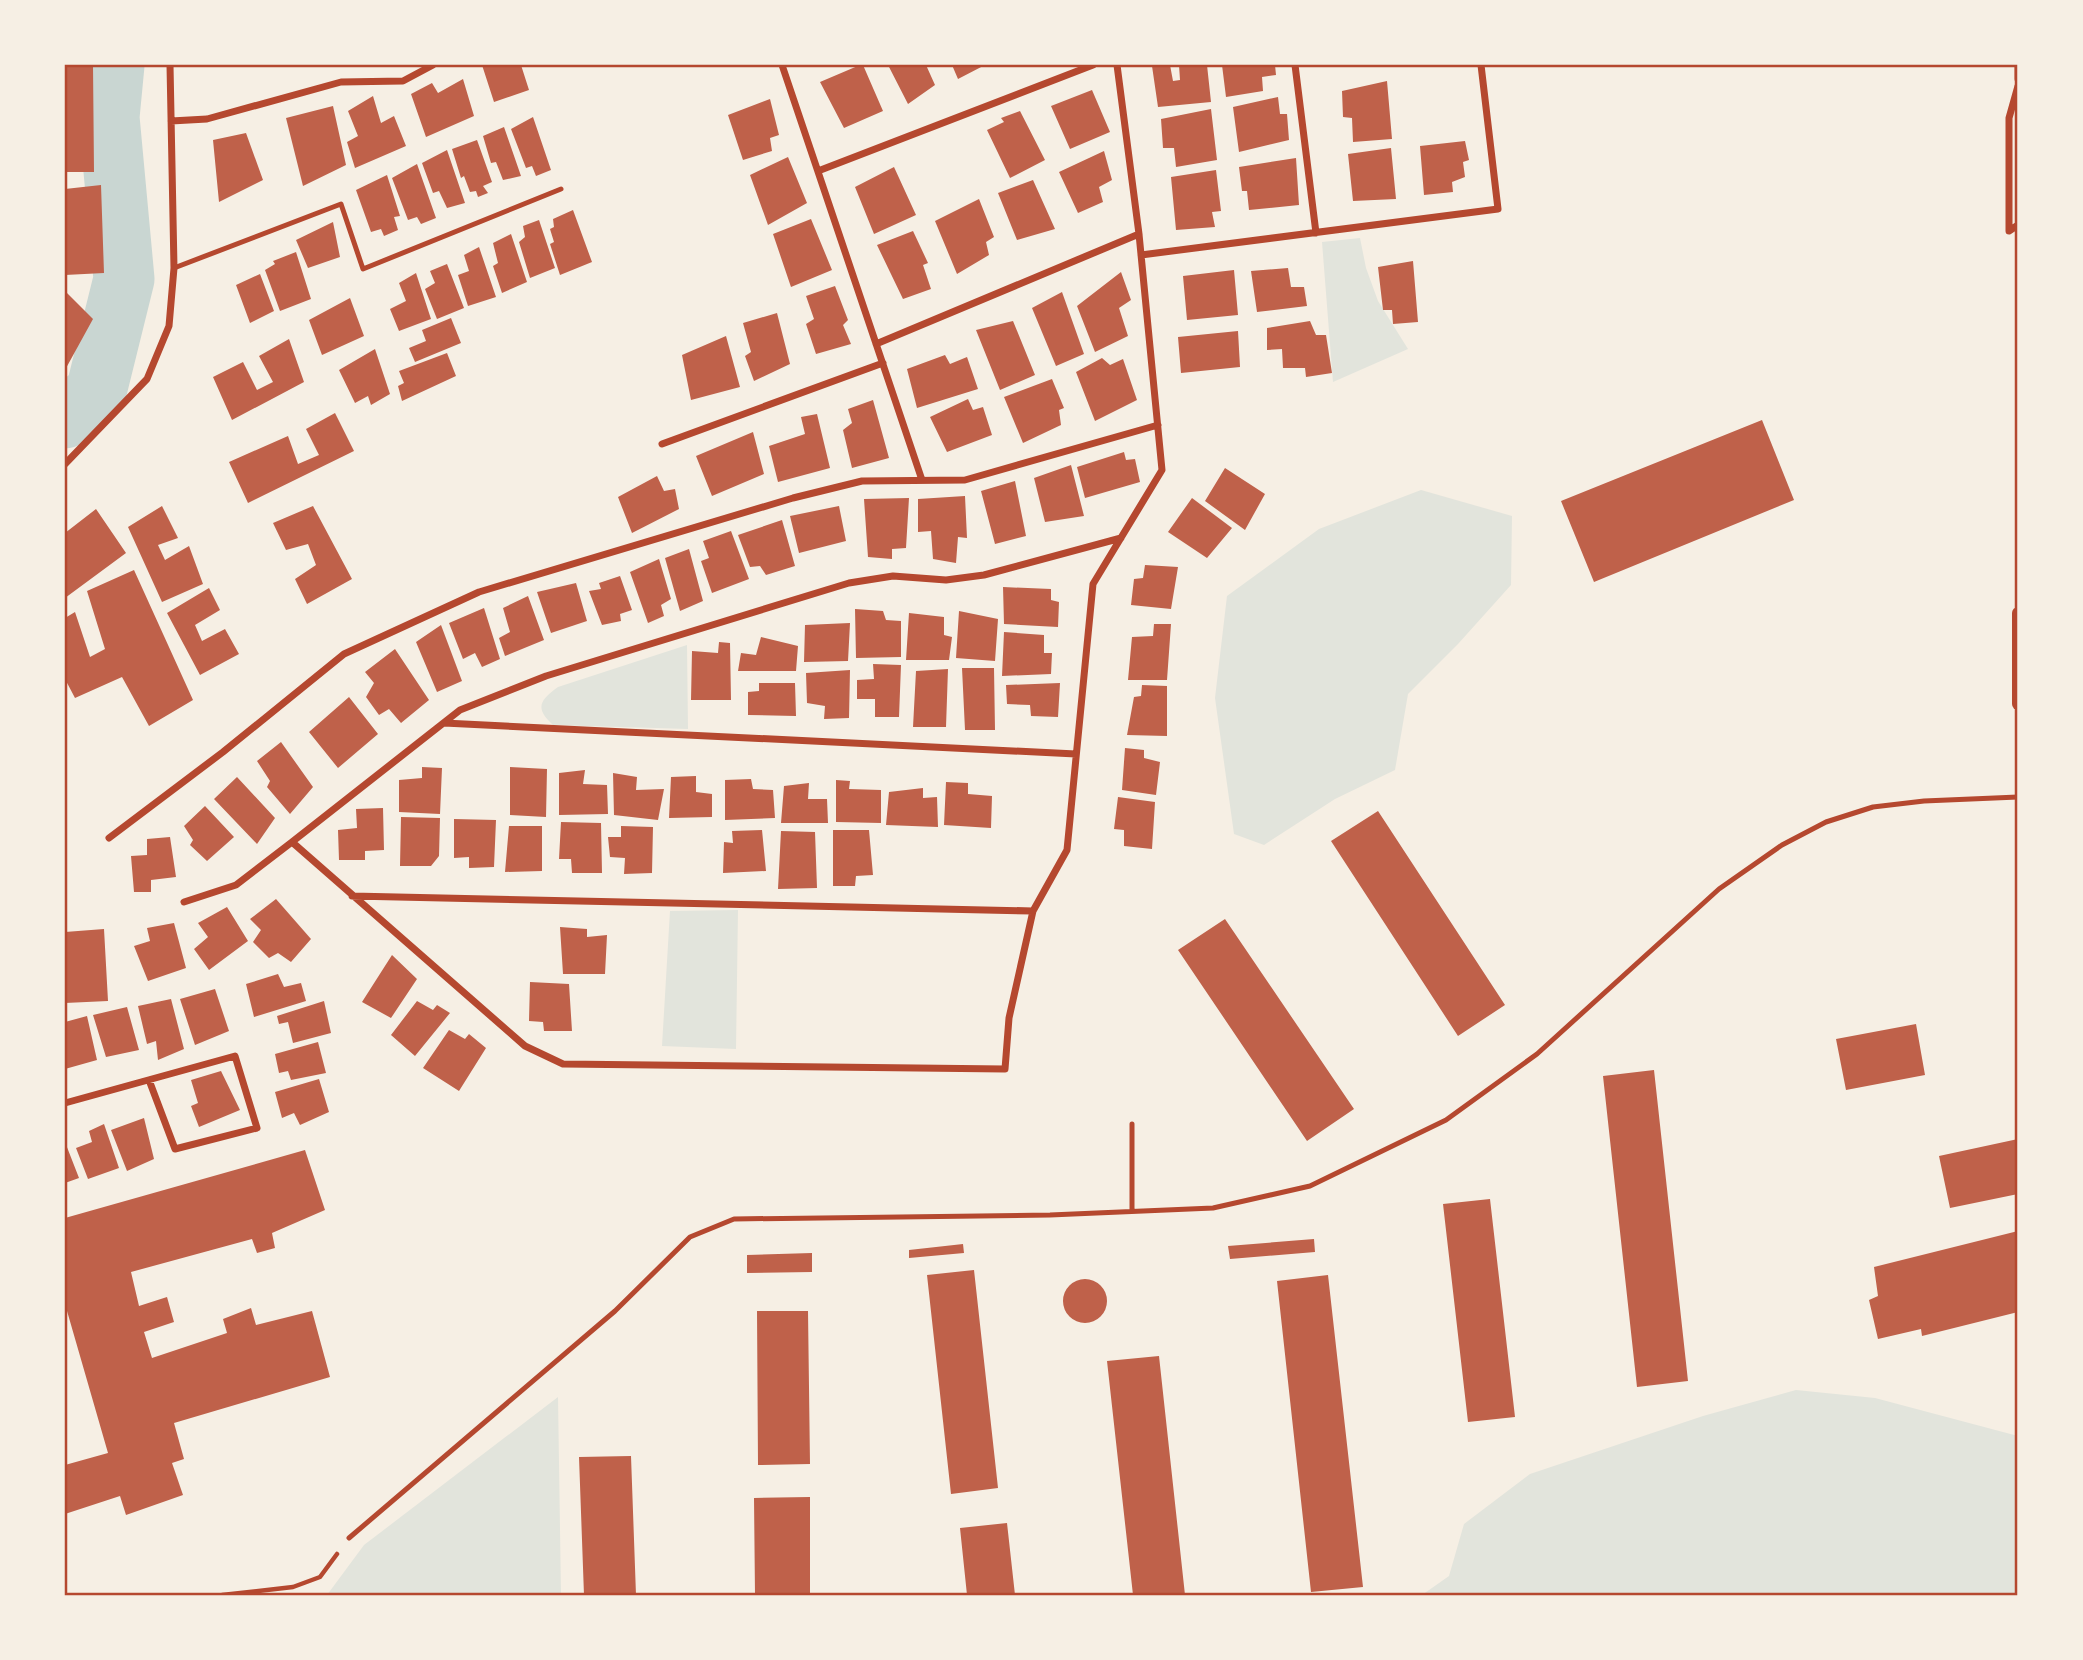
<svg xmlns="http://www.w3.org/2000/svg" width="2083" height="1660" font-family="'Public Sans',sans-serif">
<rect width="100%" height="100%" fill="#f6efe4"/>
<!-- green -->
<path fill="#e2e4dc" d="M1360,238L1366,268L1378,301L1408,349L1333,382L1322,242Z
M1421,490L1512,516L1511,585L1458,644L1408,694L1395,770L1335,799L1264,845L1234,834L1215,698L1227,596L1319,529Z
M687,645L688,729L553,725C535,708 539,701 558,687Z
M738,910L736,1049L662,1046L670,911Z
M1796,1390L1875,1398L2018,1436V1595H1422L1449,1576L1464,1524L1530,1474L1703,1416Z
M558,1397L561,1595H327L364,1545Z"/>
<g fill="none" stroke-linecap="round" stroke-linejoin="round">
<!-- river -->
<path stroke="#c9d6d2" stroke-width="61" d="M65,418L96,392L124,279L109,117L114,65"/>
</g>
<!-- building -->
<path fill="#bf614a" d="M65,65H93L94,172H65Z
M482,65H521L529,90L494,102Z
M860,65H863L883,111L844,128L820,82Z
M888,65H926L935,85L908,104Z
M952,65H985L958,79Z
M1170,65L1173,81L1180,80L1179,65H1207L1211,102L1158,107L1152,66Z
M1222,65H1275L1276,75L1262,77L1263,91L1226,97Z
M463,79L474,116L426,137L411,94L432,83L438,93Z
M1387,81L1392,139L1353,142L1352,118L1343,117L1342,91Z
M1092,90L1110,132L1070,149L1051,106Z
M373,96L381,123L394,116L406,146L355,168L347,142L358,136L348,111Z
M1278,97L1280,114H1287L1289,140L1239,152L1233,107Z
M770,99L779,135L770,138L772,151L743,160L728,115Z
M333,106L346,165L303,186L286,118Z
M1211,109L1217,160L1176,167L1174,148H1163L1161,119Z
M1020,111L1045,160L1010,178L987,130L1004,122L1001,118Z
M533,117L551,170L536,176L532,166L526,168L511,129Z
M504,127L521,176L503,180L496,162L491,163L483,136Z
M246,133L263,180L219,202L213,140Z
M477,140L492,182L483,186L488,193L478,197L476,191L470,192L464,176L461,178L452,149Z
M1465,141L1469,160L1463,162L1465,177L1452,182L1453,192L1424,195L1420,146Z
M1391,148L1396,199L1353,201L1348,154Z
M447,150L465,203L447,208L439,191L433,193L422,163Z
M1104,151L1112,180L1099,187L1103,202L1078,213L1059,172Z
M788,157L807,203L768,225L750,175Z
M1296,158L1299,205L1249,210L1247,191H1242L1239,167Z
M417,164L436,218L421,224L417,217L408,220L392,178Z
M894,167L916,215L874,234L855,187Z
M1216,170L1221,211L1212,212L1215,227L1176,230L1171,177Z
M387,175L400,216L394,217L398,230L384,236L381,229L371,232L356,190Z
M1033,180L1055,229L1017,240L998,193Z
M101,185L104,273L65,275V189Z
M979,199L994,237L986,242L989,255L957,274L935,221Z
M573,210L592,262L560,275L550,244L554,242L550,229L554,227L553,219Z
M811,219L832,270L791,287L773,234Z
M539,220L555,268L530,278L519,242L525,237L523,226Z
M333,222L340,257L308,268L296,240Z
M913,231L928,263L923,265L931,289L903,299L877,245Z
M511,234L527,282L502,293L493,266L498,263L493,243Z
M479,247L496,297L468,306L458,275L469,271L464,255Z
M296,252L311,299L280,311L265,270L275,264L273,261Z
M1413,261L1418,322L1393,324L1392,310H1383L1378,267Z
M447,264L464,308L437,319L425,289L435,283L430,271Z
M1288,268L1291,287H1304L1307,306L1257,312L1251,271Z
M1234,270L1238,315L1187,320L1183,276Z
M1121,272L1131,300L1119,308L1128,336L1095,352L1077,306Z
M416,273L431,319L399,331L390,309L406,301L399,283Z
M260,274L274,311L250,323L236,285Z
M835,286L848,320L843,325L851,344L816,354L806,324L814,319L806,296Z
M65,291L93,319L65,370Z
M1062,292L1084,354L1056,366L1032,308Z
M350,298L364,336L322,355L309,320Z
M777,313L790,364L754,381L745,356L751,352L743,323Z
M451,318L461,343L415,362L409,348L426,341L422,330Z
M1013,321L1035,375L1000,390L976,330Z
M1310,321L1316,335H1326L1332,373L1306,377L1305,368H1283L1282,349L1267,350V328Z
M1238,331L1240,367L1181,373L1178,337Z
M726,336L740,387L691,400L682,355Z
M289,339L304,382L232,420L213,377L243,362L257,390L273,382L259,356Z
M375,349L390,394L371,405L368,396L355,403L339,370Z
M447,353L456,376L402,401L398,386L404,383L399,371Z
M945,355L950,364L967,357L978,389L917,408L907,369Z
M1102,358L1110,365L1123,359L1137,400L1095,421L1076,372Z
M1052,379L1064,408L1059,410L1061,425L1023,443L1004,397Z
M968,399L973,410L983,407L992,435L947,452L930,417Z
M873,400L889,458L852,468L843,430L852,423L848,409Z
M335,413L354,451L248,503L229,462L288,436L298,464L319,455L306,429Z
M817,414L830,468L778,482L769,446L805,434L801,417Z
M1762,420L1794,500L1594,582L1561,501Z
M753,432L764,474L712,496L696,456Z
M1124,452L1126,460L1135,459L1140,482L1085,498L1077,467Z
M1071,465L1084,516L1045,522L1034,478Z
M1225,468L1265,494L1245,530L1205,501Z
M657,476L664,491L675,489L679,509L632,533L618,497Z
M1015,481L1026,536L995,544L981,491Z
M965,496L967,538L958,537L956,563L933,559L931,531L918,532V499Z
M909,498L906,548L892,549V559L868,557L864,499Z
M1192,498L1232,528L1207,558L1168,532Z
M162,506L178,538L158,545L165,560L189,546L203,584L162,602L128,527Z
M313,506L352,579L307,604L295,579L316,565L308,544L286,550L273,523Z
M839,506L846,541L799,553L790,516Z
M96,509L126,553L65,598V533Z
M782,520L795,566L766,575L760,566L750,567L738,535Z
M731,531L749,579L712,593L701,561L709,558L703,541Z
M689,549L703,601L680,611L665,558Z
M659,559L671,599L661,605L664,616L648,623L630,572Z
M1145,565L1178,567L1171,609L1131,605L1134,579L1143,578Z
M134,570L193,700L149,726L122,677L75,698L65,679V618L75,612L90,657L105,649L87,591Z
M620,576L632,610L620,614L621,621L602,625L589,591L601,589L599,583Z
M576,583L587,621L551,633L537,592Z
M1003,587L1051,589V600L1059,602L1058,627L1004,624Z
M209,588L220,610L195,625L202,641L225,629L239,654L200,675L167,613Z
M528,596L544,640L505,656L499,638L510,632L503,608Z
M484,608L500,659L482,667L475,653L463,659L449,623Z
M855,609L883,611L886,620L901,621V657L856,658Z
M959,611L998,619L995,661L956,658Z
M909,613L944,617V635L952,637L949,660H906Z
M850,623L848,661L804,662L805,625Z
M1154,624H1171L1167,680H1128L1132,637L1153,636Z
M441,625L462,681L437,692L416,642Z
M1004,632L1044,635V653H1052L1051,674L1002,676Z
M761,637L798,646L796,671H738L741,653L756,655Z
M719,642L730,643L731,700H691L692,651L718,653Z
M395,649L429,700L401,723L389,709L379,715L366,697L374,683L365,672Z
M873,664L901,665L899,717H875V699H857V680L874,679Z
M962,668H994L995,730H965Z
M948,669L946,727H913L916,671Z
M850,670L849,718L824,719L825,706L807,703L806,673Z
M759,683H795L796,716L748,715V692L759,691Z
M1060,683L1058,717L1031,716L1030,705L1007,704L1006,685Z
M1142,685L1167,686V736L1127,735L1134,697L1141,696Z
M349,697L378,734L338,768L309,732Z
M281,742L313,787L290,814L267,787L270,781L257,761Z
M1125,748L1144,750V758L1160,762L1156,795L1122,790Z
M422,767L442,768L440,814L399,812V780L422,778Z
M510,767L547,769L546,817L510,815Z
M585,770L583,784L607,785L608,814L559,815V773Z
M613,773L637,777L636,790L664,789L658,820L614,815Z
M696,776V792L712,794V817L669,818L671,777Z
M237,777L275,818L257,844L214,799Z
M751,779L753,789L773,790L775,818L725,820V780Z
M836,780L850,781L849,789L881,790V823L836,822Z
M946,782L968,783V794L992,796L991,828L944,825Z
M809,783L808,799H827L828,823H781L784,786Z
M923,788V798L937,797L938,827L886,825L889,792Z
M1118,797L1155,802L1152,849L1124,846V830L1114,829Z
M205,806L234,837L207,861L190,845L193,840L184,826Z
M383,808L384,850L365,851V860H339L338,830L357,828L356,809Z
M1378,811L1505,1005L1458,1036L1331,841Z
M401,817L440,818L439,856L431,866H400Z
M454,819L496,820L494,867L469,868V857L454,858Z
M561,822L601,823L602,873H572L571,859H559Z
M509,826H542V871L505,872Z
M621,826L653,827L652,873L624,874L625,858L610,857L608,837H621Z
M762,830L766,871L723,873L724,842L733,843L732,831Z
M833,830H869L873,875L856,876L855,886H833Z
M781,831L815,832L817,888L778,889Z
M170,837L176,877L151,880V892H134L131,856L147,855V839Z
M276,899L311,939L291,962L278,953L269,958L253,942L261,930L250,919Z
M227,907L248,941L209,970L194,949L208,937L198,923Z
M1225,919L1354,1109L1307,1141L1178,950Z
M174,923L186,968L148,981L134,946L150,941L147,928Z
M560,927L587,929V937L607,935L605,974H563Z
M104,929L108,1001L65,1003V932Z
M392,955L417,979L391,1018L362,1002Z
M278,974L284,987L301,983L306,1001L254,1017L246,984Z
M530,982L569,984L572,1031H544L543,1022L529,1021Z
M215,989L229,1031L195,1045L180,999Z
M171,999L184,1049L158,1060L156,1041L147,1044L138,1006Z
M324,1001L331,1033L293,1043L288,1022L279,1024L277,1016Z
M417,1001L433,1010L437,1005L450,1013L415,1056L391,1035Z
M127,1007L139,1050L106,1057L93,1015Z
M87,1016L97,1060L65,1069V1022Z
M1916,1024L1925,1075L1846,1090L1836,1039Z
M449,1030L465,1039L469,1034L486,1048L459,1091L423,1068Z
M318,1042L326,1073L291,1080L288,1071L279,1073L275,1054Z
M1654,1070L1688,1381L1637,1387L1603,1076Z
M221,1071L240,1110L199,1127L191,1106L198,1103L191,1080Z
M319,1079L329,1112L300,1125L294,1113L282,1118L275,1092Z
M144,1118L154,1159L127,1171L111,1130Z
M104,1124L119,1168L88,1179L76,1148L92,1142L89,1131Z
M2018,1139V1194L1950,1208L1939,1156Z
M65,1142L79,1178L65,1183Z
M305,1150L325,1210L272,1233L275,1248L257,1253L252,1239L131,1272L139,1306L167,1297L174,1322L144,1332L152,1358L227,1333L223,1319L251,1308L256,1325L312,1311L330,1377L174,1423L184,1459L172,1463L183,1495L126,1515L120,1496L65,1514V1465L108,1453L65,1304V1218Z
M1490,1199L1515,1417L1468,1422L1443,1204Z
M2018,1231V1312L1922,1336L1921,1329L1878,1339L1869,1300L1878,1296L1874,1267Z
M1314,1239L1315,1252L1230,1259L1228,1246Z
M963,1244L964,1253L909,1258V1250Z
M812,1253V1272L747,1273V1255Z
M974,1270L998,1488L951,1494L927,1275Z
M1328,1275L1363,1587L1311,1592L1277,1281Z
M1063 1301a22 22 0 1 1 44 0a22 22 0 1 1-44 0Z
M757,1311H808L810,1464L758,1465Z
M1159,1356L1185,1595H1133L1107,1361Z
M631,1456L636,1595H584L579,1457Z
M810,1497V1595H755L754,1498Z
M1007,1523L1015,1595H967L960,1528Z"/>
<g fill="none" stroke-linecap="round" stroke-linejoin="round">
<!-- path -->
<path stroke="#b5482f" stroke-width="4.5" d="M222,1595L293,1587L320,1577L337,1554"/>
<!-- service -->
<path stroke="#b5482f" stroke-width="5" d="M174,268L341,204L363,269L561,189
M1132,1124V1211
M349,1538L615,1311L690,1237L734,1219L1050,1215L1213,1208L1310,1186L1446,1120L1537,1054L1719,889L1782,845L1826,822L1873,807L1924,801L2018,797"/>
<!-- minor -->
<path stroke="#b5482f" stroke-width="7" d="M782,65L922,480
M1295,65L1316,233
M2018,65V79
M2018,86L2009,118V231L2018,225
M171,121L207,119L341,82L403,81L433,65
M818,171L1093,65
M1141,255L1498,209L1481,65
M876,344L1139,234
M662,444L883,363
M65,464L147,379L169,326L174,268L170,65
M444,723L1076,754
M109,838L223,752L344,654L479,592L793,498L862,481L965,480L1158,425
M352,896L1033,911L1067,850L1093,584L1162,470L1139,234L1117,65
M184,902L236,885L292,842
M1033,911L1009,1018L1005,1069L563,1064L525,1046L292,842L460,710L546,676L849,583L893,576L946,580L984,575L1121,538
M65,1103L235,1056L257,1128L175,1149L149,1080"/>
<!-- tertiary -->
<path stroke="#b5482f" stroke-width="12" d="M2018,613V704"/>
</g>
<!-- border -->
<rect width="2083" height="1660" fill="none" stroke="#f6efe4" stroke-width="133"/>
<rect x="66" y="66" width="1950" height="1528" fill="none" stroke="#b5482f" stroke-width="2.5"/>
</svg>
